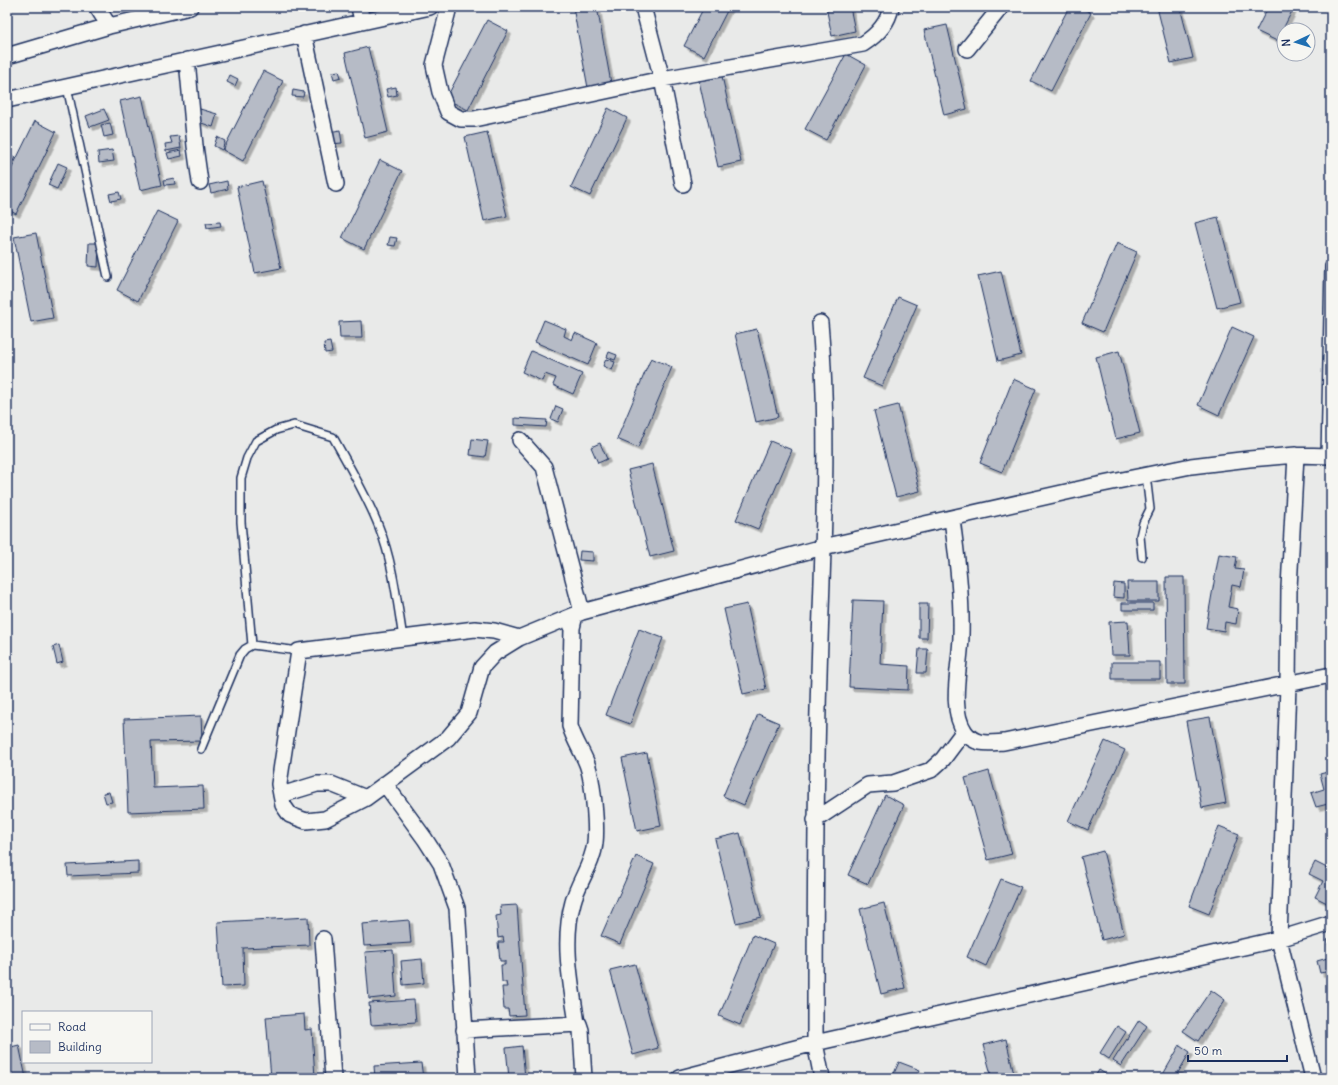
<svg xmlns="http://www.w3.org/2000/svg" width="1338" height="1085" font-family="Delius,sans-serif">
<defs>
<filter id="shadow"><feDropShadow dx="3.5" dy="3.5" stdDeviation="0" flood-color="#0004"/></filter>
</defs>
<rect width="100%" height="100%" fill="#e9eae9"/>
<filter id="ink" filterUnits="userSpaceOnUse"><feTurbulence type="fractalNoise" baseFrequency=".025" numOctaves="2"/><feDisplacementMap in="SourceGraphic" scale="8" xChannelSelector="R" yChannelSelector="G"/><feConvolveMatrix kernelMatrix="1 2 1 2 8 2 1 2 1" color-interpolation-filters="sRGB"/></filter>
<g filter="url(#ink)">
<!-- building -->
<path fill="#b6bbc6" stroke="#1b2f5e" filter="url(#shadow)" d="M573,7H597L611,83L588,88Z
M704,7H729L704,56L684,46Z
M826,7H850L855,31L832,36Z
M1069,7H1080L1091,13L1051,91L1031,81Z
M1157,7H1180L1193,58L1171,63Z
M1268,7H1294L1277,41L1256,31Z
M487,20L508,31L468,110L446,99Z
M947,25L967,109L944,115L924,30Z
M368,47L388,132L365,138L345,53Z
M846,54L866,65L826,140L805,129Z
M263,71L283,81L243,161L223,150Z
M339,71L341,77L334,79L332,72Z
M230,75L238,79L235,86L227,82Z
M722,76L741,162L718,167L699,81Z
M396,87L397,95L388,97L386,89Z
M293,90L304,92L303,97L292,96Z
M142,96L162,185L140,190L120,101Z
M608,108L627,118L590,196L571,187Z
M104,109L109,120L90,127L86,116Z
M200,109L217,114L213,127L196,121Z
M35,121L56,132L16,214L7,209V178Z
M110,123L113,135L104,137L101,125Z
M340,130L342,143L331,144L329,132Z
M487,132L507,216L484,221L465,137Z
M179,136L181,148L166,151L165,144L172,143L170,137Z
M217,137L225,141L222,150L214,146Z
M112,150L114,161L99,163L98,152Z
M181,150L182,156L169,159L167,153Z
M8,154L15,157L9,170H7Z
M380,160L402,171L364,249L342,238Z
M58,163L67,167L57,189L48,185Z
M174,178L175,184L165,185L164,180Z
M227,181L228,189L211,193L209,185Z
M262,181L281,268L255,273L237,187Z
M119,192L121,199L111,201L109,194Z
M157,211L178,221L138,301L117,290Z
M1218,217L1240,302L1217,308L1195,223Z
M220,222L221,226L207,228L206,223Z
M36,233L53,318L31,322L14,237Z
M390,237L397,238L395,246L388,245Z
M89,243H99L98,267L88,266Z
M1117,243L1137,252L1103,332L1082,323Z
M1001,271L1021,355L998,361L978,276Z
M898,297L917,305L882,386L863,378Z
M544,320L566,329L564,336L572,340L575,333L597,343L588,365L535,342Z
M361,321L362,338H340L339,322Z
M1232,327L1254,337L1219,415L1198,405Z
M757,329L778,417L756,422L735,334Z
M330,342L332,352L325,353L324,343Z
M531,351L582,374L573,394L553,385L556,378L545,374L542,381L522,372Z
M1119,351L1140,433L1116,439L1096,357Z
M609,352L617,355L615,360L607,357Z
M651,358L672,367L638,448L617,439Z
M606,359L615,362L612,370L603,366Z
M1013,379L1036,389L1002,472L980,463Z
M898,405L920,491L896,497L874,411Z
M556,406L563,409L558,422L551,419Z
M515,418L547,420L546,427L515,425Z
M472,439L488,441L485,457L470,455Z
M770,441L792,450L758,529L736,520Z
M600,443L607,459L598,463L591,447Z
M652,464L674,551L650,557L628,470Z
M580,551L593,552V561L579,560Z
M1219,554L1237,557L1235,569L1244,570L1241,587L1232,585L1228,607L1238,609L1236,624L1225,622L1224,631L1206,628Z
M1166,577H1184L1185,684H1167Z
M1127,582H1159V601H1128Z
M1114,583L1124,584V598L1113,597Z
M853,600L883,601L880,664L909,666L908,690L849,687Z
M1122,603H1153V610H1122Z
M747,604L766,689L743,694L724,609Z
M919,604H928L927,638H919Z
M1128,621L1130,655H1111L1109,622Z
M639,629L663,638L630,724L606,715Z
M59,645L63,662L57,664L53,647Z
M919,649H928L926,673H917Z
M1112,662H1160V679H1112Z
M758,714L779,723L744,805L723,796Z
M201,716L202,741L151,742L153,788L203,786L204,809L128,812L124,719Z
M1210,717L1226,803L1202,808L1186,721Z
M1105,741L1125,750L1088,830L1068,821Z
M647,753L661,826L637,831L622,758Z
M989,771L1012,854L988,860L965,778Z
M1331,771V813L1328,804L1316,807L1311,793L1324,789L1320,774Z
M109,792L112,802L106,803L103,793Z
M885,795L904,805L868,884L848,875Z
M1219,826L1239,834L1209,914L1189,906Z
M740,833L761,917L736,923L715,839Z
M1103,851L1124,934L1102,940L1081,857Z
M636,856L654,864L620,944L601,936Z
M138,861V873L68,876L67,865Z
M1315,862L1329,869L1331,865V895L1327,903L1315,897L1323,881L1309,874Z
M1001,879L1021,887L986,966L967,957Z
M884,903L905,988L881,994L860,909Z
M517,905L525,1015L509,1016L508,1009H504L502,987H507L506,982H502L501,965H505V961H500L498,942H504L503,937L498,938L496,916L501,915L500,906Z
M308,917L309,945L243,948L244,986L222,987L218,922Z
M409,920L411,943L364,946L362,924Z
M753,935L774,944L740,1025L719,1016Z
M1331,939V957L1327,940Z
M393,950L396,996L369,999L365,952Z
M1331,957V971L1320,973L1317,961Z
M422,959L424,983L403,985L401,961Z
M635,964L658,1048L633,1055L610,970Z
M1211,990L1225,1000L1198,1041L1183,1031Z
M414,1000L416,1022L371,1025L369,1003Z
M304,1014L305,1030L312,1029L315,1078H271L266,1017Z
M1139,1020L1147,1026L1121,1066L1113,1061Z
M1117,1026L1126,1032L1109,1059L1100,1053Z
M1006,1039L1015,1078H992L983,1045Z
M19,1045L26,1078H7V1048Z
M1180,1045L1190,1052L1175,1078H1161Z
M522,1046L525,1078H509L506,1048Z
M899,1062L920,1070L916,1078H892Z
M421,1063L423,1078H375L374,1066Z
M1099,1070L1112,1078H1094Z"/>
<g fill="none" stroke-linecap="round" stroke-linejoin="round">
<!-- lane casing -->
<g stroke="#1b2f5e" stroke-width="10">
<path id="lane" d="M67,87L108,277
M1325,456L1329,266
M1142,557L1140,536L1143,523L1150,509L1146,475
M252,645L241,522V478L247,458L256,441L276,430L294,425L333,437C349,466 367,496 379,527C393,562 397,601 403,638
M201,749L240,655L245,649L252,645L299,651"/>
</g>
<!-- street casing -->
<g stroke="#1b2f5e" stroke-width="18">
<path id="street" d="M97,7L109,26
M359,7L362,21
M449,7L434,65L440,92L448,112L461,119H474L662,79L863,44C877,35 888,24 891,7
M643,7L662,79L683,184
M304,34L336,184
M967,49L1001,7
M7,56L109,26L190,7
M187,60L195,146L200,182
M7,100L430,7
M820,323C830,439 822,558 819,674C815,797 815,920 815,1043L822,1078
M520,440L544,467L582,612
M1296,455L1289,588L1288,685L1279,939L1313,1078
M952,519C957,558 962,596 961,635C961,663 948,708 965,732C975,746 989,743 1004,742L1331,675
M575,615L572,628L570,726C574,740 582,751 587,764C593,780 597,826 595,843C593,864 578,882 573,902C562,941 571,984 577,1023
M519,638L495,653L482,667L469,713L448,738L366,798L325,819L306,821L290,815L283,805L279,784L299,651L475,629L494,631L519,638L582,612L823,547L1093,486L1191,466L1249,459L1296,455L1331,456
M385,784L425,839L441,864L457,908L468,1078
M281,795L317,784H331L366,798
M815,820L868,785L893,783L931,770L943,759L964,731
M323,939L333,1078
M464,1030L579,1024L581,1030L584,1078
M680,1078L815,1043L1279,939L1331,923"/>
</g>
<!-- lane -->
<use href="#lane" stroke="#f6f6f2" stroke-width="7"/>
<!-- street -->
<use href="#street" stroke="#f6f6f2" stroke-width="15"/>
</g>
</g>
<!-- margin -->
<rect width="1338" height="1085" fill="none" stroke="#f6f6f2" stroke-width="24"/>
<rect x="12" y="12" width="1314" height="1061" fill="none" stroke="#1b2f5e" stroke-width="1.5" filter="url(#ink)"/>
<!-- legend -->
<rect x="22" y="1011" width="130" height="52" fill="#f6f6f2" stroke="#9ea6b7"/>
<rect x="30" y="1024" width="20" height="6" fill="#f6f6f2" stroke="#9ea6b7"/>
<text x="58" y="1031" font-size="12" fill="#1b2f5e">Road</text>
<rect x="30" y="1041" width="20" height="12" fill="#b6bbc6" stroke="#9ea6b7"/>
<text x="58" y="1051" font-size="12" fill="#1b2f5e">Building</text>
<!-- north arrow -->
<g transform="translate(1296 42) rotate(266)"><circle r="19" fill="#f6f6f2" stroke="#9ea6b7"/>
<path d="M0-3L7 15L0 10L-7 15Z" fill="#1f6fb2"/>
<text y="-6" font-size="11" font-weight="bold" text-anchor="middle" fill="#1b2f5e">N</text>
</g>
<!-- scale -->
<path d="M1188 1055v6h99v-6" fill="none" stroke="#1b2f5e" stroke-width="2"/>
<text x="1194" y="1055" font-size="12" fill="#1b2f5e" stroke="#f6f6f2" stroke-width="3" paint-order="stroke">50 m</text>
</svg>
